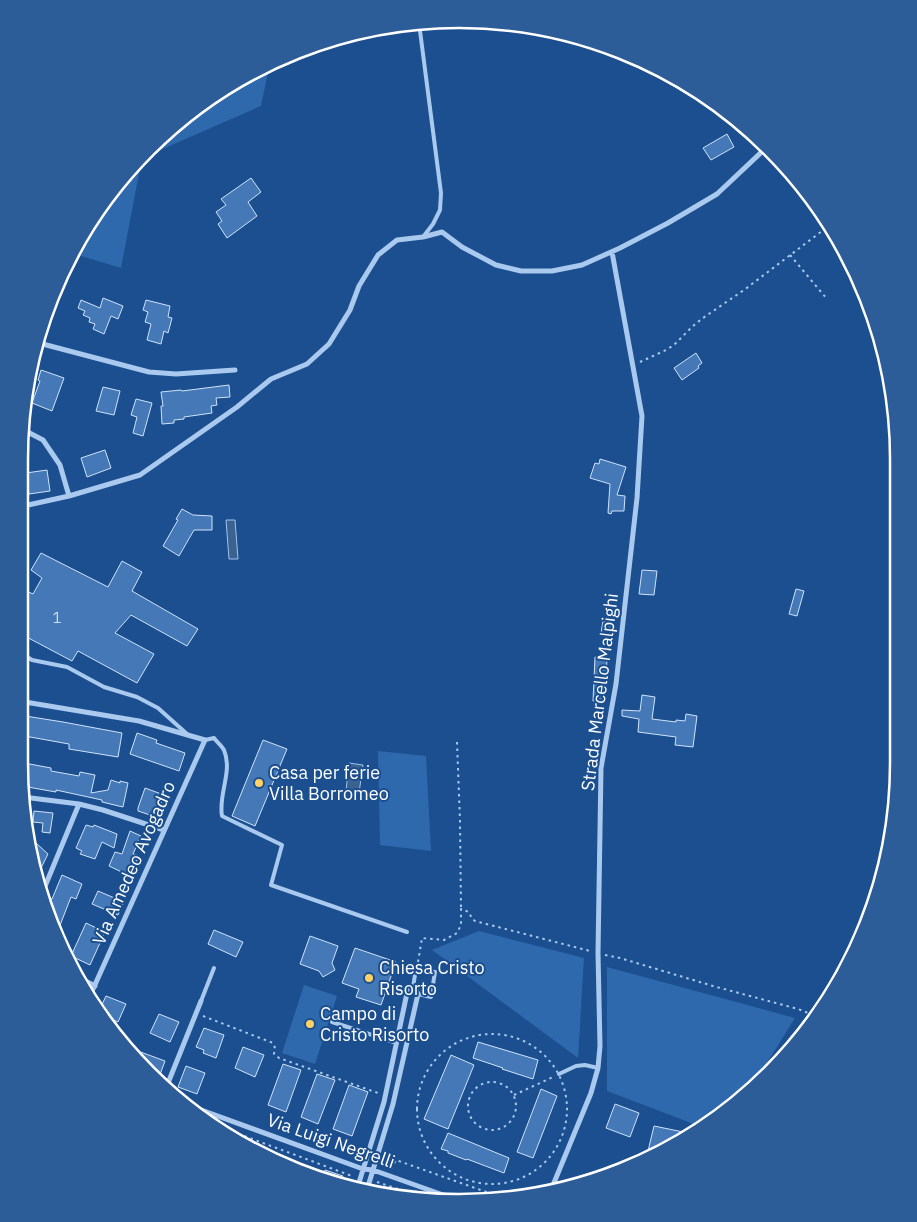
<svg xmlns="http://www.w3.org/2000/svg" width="917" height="1222" font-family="'IBM Plex Sans',sans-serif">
<rect width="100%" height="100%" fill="#1b4f8f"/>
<!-- grass -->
<path fill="#2e69ad" d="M270,63L261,106L158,151L141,163L121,268L71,253L109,191L214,93Z
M378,751L426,756L431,851L380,845Z
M479,931L584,958L578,1058L432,950Z
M607,967L795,1018L753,1085L704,1128L607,1091Z
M304,985L337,996L315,1064L282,1053Z"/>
<!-- water -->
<path fill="#3c6290" stroke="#9cc4f0" d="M226,520H235L238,559H229Z
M349,763L363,765L359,793L346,791Z"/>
<!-- building -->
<path fill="#4478b7" stroke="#cfe3fa" d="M727,134L734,147L711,160L703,148Z
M251,178L261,192L248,202L257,216L227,238L218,224L222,221L216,212L226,205L221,199Z
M103,298L123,306L118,319L111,316L104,334L93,329L95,324L89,322L90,318L83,315L85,311L78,308L81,300L100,308Z
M146,300L170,306L168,317L172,318L168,333L164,331L161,344L147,340L151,324L145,322L148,312L143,310Z
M696,353L702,363L698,366L699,368L682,380L674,368Z
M41,370L64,378L52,411L32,403L40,381L38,380Z
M229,385L230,397L216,398L217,405L211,406L212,413L184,417V419L174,420V423L162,424L161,406H163L161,392L181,390L182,391Z
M103,387L120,391L114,415L96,411Z
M136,399L152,403L143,436L133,433L137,417L131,415Z
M105,450L111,468L87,477L81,458Z
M600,459L626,467L617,495L625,496L624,511H612L611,514L608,513L610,484L590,478L595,463L599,464Z
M47,470L50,491L29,494L26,473Z
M182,509L193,515L212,516V530H194L179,556L163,546L178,520L176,519Z
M41,553L108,587L122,561L142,572L132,591L198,629L187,646L131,615L115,633L154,654L137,683L78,651L72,661L19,633V588L33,594L42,578L31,570Z
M642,570L657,571L654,595L639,594Z
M796,589L804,591L797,616L789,614Z
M603,621L613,622L611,634L601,633Z
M595,657L607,658L605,701H593Z
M642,695L655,697L652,719L676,722V720L685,721L686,714L697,716L693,747L675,745L676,737L638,732L639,719L622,716V710L640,711Z
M19,715L63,722L122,733L118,757L69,749V744L19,735Z
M137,733L157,740L156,743L185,753L179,771L130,754Z
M263,740L287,749L255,826L232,816Z
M19,762L51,768V771L79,776L80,772L95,775L91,793L108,790L111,780L120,783V781L128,783L123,807L102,802V800L56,790V792L22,786Z
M145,788L164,795L156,817L138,811V808Z
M34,811L53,813L50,833L42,832L43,823L33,822Z
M86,825L93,827L94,825L117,834L114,848L102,842L95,859L80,854L82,851L76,848Z
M130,831L141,836L133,854L139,856L130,876L109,866L115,852L122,854Z
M29,840L36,843L48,854L40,870L32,867Z
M62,875L82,884L76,899L71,897L57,933L45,905L49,898L52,899Z
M98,891L124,902L118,915L92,904Z
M86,923L105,932L90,965L71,956Z
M214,930L243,942L236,957L208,944Z
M310,936L338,946L332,963L335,970L323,977L319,971L300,964Z
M355,948L396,962L381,1005L356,997L359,989L342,983Z
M106,996L126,1004L118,1022L102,1015L99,1011Z
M159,1014L179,1022L170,1042L150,1033Z
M204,1028L224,1035L216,1058L203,1053L204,1050L196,1047Z
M478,1042L538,1060L533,1079L502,1069L503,1068L473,1058Z
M127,1047L165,1061L158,1080L148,1075Z
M243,1047L264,1055L255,1077L235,1068Z
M451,1055L474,1065L448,1129L424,1119Z
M283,1064L301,1070L286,1112L268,1105Z
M186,1066L205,1073L197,1094L178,1087Z
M317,1074L335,1080L318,1124L301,1117Z
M349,1085L368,1092L352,1136L333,1129Z
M541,1089L557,1096L533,1158L517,1152Z
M615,1104L639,1113L630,1137L606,1128Z
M654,1126L693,1134L655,1153L648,1151Z
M448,1133L509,1158L504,1173L467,1159L466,1160L448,1153V1151L441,1149Z
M325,1170L343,1176L340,1184L322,1178Z"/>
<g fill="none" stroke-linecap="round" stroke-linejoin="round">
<!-- path -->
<path stroke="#a9c9ee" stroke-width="2" stroke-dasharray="2.5 4" stroke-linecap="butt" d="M790,255L827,299
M640,362L666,350L674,345L693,326L703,318L744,290L830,225
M457,742L460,821L461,909
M605,955L620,958L713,986L798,1009L816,1016
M418,962L422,938L444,940L457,933L461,925V909L469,912L472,919L475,921L590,951
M203,1016L273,1043L275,1048L274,1054L279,1058L378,1093
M417 1109a75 75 0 1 1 150 0a75 75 0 1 1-150 0Z
M468 1106a24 24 0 1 1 48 0a24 24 0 1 1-48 0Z
M514,1095L553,1077
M220,1127L352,1176
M391,1169L396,1160L506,1199
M377,1182L425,1198"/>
<!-- lane -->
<path stroke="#a9c9ee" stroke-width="4" d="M419,23L441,193L440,210L433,224L423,237
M19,652L32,660L67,667L104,687L137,697L158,708L187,734
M205,740L214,738C217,742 222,746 224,750C233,772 218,794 222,816L282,845L271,885L407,932
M413,987L416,969L435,972L431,997L418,994
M201,1001L214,968
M332,1022L397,1043
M559,1074L576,1066L585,1065L598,1068"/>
<!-- street -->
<path stroke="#a9c9ee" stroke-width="5" d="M35,342L149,372L176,374L235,370
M20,428L43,440L60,465L69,496
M19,507L69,496L140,475L237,407L271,379L307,364L329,344L350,310L359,286L378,255L397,240L423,237L442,232L462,247L496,265L521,271H552L582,265L620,248L668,223L717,194L768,146
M19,701L139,721L205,740L89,998
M23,797L79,804L103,810L164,830
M41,896L79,804
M74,975L95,986
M166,1088L201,1001
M193,1107L363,1169L373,1170L460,1201
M357,1189L384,1102L407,993L410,988L413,987L416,990L418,994L393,1104L366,1193
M551,1190L591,1093L598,1068L600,1046L598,953L601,768L616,684L637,498L642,416L612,252"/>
</g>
<!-- markers -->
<g fill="#ffd166" stroke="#1b4f8f" stroke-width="2">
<circle cx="259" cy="783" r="5"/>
<circle cx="369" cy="978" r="5"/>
<circle cx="310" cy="1024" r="5"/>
</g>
<g text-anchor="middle" stroke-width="4" stroke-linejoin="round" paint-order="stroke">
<!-- number labels -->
<g font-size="15" fill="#d0dded">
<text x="57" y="623">1</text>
</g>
<!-- street labels -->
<g font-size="18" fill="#fff" stroke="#1b4f8f">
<text transform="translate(600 692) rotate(-83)" y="6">Strada Marcello Malpighi</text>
<text transform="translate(134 863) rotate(-66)" y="6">Via Amedeo Avogadro</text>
<text transform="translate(331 1141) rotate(19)" y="6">Via Luigi Negrelli</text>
</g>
<!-- poi labels -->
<g font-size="18" fill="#fff" stroke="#1b4f8f" text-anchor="start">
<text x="269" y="779">Casa per ferie<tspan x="269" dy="21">Villa Borromeo</tspan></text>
<text x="379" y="974">Chiesa Cristo<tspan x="379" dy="21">Risorto</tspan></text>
<text x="320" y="1020">Campo di<tspan x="320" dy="21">Cristo Risorto</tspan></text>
</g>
</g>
<!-- crop -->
<path d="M0 0H917V1222H0ZM459 28H459A431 431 0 0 1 890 459V763A431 431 0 0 1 459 1194H459A431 431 0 0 1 28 763V459A431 431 0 0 1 459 28Z" fill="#2d5d98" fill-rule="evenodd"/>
<path fill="none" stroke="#fff" stroke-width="2.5" d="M459 28H459A431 431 0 0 1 890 459V763A431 431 0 0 1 459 1194H459A431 431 0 0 1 28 763V459A431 431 0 0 1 459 28Z"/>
</svg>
